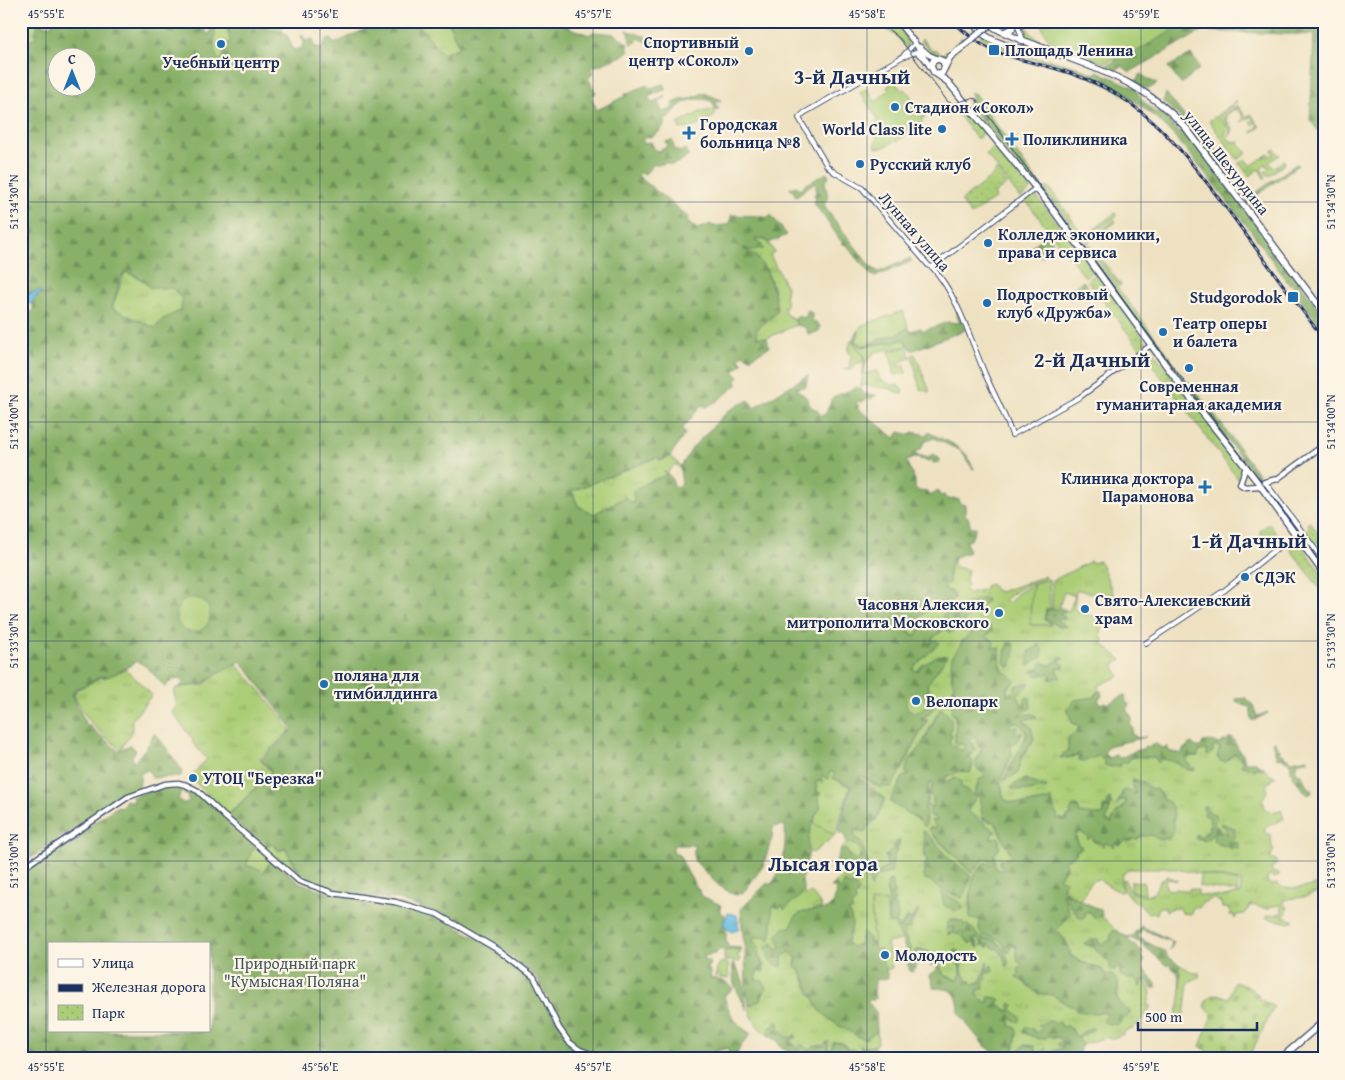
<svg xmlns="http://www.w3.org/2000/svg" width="1345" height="1080" font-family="'Gentium Book Plus',serif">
<defs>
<pattern id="grass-tufts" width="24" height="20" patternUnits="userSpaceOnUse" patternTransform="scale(1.25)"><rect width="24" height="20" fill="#abcd76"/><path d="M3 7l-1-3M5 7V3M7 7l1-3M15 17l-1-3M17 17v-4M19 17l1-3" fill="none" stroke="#93b068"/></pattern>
<pattern id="forest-firs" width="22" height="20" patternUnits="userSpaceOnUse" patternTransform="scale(1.25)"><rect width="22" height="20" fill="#88b067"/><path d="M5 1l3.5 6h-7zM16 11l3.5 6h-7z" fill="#6e9058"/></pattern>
<pattern id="cemetery-stones" width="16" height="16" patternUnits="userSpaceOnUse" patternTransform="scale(1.25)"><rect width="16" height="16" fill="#abcd76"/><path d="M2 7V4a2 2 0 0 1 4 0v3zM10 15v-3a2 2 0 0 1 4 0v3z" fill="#93b068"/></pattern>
<pattern id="park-dots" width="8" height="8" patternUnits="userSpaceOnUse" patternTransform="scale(1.25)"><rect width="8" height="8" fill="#abcd76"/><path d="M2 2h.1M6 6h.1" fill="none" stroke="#93b068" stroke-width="1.8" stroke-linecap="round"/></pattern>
<pattern id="water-ripples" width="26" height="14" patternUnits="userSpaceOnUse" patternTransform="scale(1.25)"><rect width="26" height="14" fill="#66bce3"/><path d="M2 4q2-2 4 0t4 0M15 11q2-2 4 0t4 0" fill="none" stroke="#5399bb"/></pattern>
</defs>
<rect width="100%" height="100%" fill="#fcf5e5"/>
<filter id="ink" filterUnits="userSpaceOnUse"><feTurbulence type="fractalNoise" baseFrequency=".02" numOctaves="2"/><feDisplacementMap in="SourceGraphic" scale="10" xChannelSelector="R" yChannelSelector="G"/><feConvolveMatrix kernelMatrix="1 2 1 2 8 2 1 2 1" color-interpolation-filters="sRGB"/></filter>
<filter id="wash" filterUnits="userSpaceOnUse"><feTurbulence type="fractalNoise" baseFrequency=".0096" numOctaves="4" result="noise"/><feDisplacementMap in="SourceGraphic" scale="20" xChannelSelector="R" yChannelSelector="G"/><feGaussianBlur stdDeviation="1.12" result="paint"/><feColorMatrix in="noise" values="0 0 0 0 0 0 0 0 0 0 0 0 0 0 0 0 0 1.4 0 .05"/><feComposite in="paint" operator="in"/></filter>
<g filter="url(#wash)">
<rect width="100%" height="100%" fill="#eee1c1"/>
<!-- grass -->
<path fill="url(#grass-tufts)" stroke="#637e6a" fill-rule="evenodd" d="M30,21H40V40H31L21,55V41L26,40L23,30Z
M415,21H448L459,47L443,54Z
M873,21H895C901,29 908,37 908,48H907L896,36Z
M1016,21H1023C1028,30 1031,35 1040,40L1038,45L1024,38Z
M982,34L1027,51V54L1031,57C1079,66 1128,86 1162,123C1135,100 1107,82 1073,70C1060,65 1046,63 1032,59C1014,54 996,46 980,36Z
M962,37L966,41C953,52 950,58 933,55L921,41L922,39L932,51L937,50L942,55L947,50L948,52L950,50Z
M1237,101L1219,116L1228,128L1225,134C1227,139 1234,144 1239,142V144L1247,153L1239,159H1237L1238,160L1209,121Z
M1237,105L1246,117L1251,114L1260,127L1251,133L1259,125L1256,123L1253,125L1250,122L1253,119L1252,116L1241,122L1244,119L1239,109L1236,111L1234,109L1226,115L1228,117L1226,119L1232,128L1229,136L1230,129L1222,116Z
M713,109L715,112V116L689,130L688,128L680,129L678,124L704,110L705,112Z
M1275,149L1277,153L1280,155L1269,162L1274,168L1284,160L1285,163L1269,176L1265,172L1269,168L1266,164L1261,168L1266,178H1264L1259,169L1249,176L1240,164H1238L1245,159L1251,166L1268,154L1272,156L1274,155L1272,151Z
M1048,186L1084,236L1115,213L1117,216L1085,238H1081L1046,190Z
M1115,220L1116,222L1088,242L1121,285L1119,287L1085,242Z
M755,238C766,238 769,243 774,252L770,255L787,288L785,299L787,300L784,313L795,320L796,325L767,338L757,337L756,330L776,313C776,283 767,265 743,248L753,251L759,248L760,245L754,239Z
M1084,244L1171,358L1170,359L1186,381L1182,383L1081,245Z
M125,272C144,278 150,290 173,288L182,299L181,310L162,320L155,328L112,308Z
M903,311L909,329L902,330L900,334C886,335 876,342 862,346L855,341L859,332L853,340L862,347L903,340L909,346L874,352V354C866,359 865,364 864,374L878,371L879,379L890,385H898L903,391L902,394L890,389L864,385L861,387L865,356L852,340L862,325Z
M851,341L864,356L863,362L855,364L852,370L843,369H849L851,357L848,350Z
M907,347L911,358L897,363L898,366L905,365L906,373L894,375V370L889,351Z
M915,354L929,389V392L920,389L912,355Z
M670,456L681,466L680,468L675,464L667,473L665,471L666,475L648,482L634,505L625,497L594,514L578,506L572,491L658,457L660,461Z
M1269,524L1283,542L1277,547H1274L1265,536L1260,534L1261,529Z
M953,558H955L953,561L954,566L968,570L966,580L968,585L964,590L969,593L985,589V586L991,584L995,590L1000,592L1045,576L1046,578L1018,589L1004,600L1006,602L1009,603L1018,593L1034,584C1031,596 1030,612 1031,625H1051L1050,623L1044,620L1046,609H1052V581L1091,561L1092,563L1099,561L1101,563L1115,598L1114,601L1110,595L1105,593L1101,596L1079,590L1076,591L1074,609L1086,615L1108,618L1106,624L1101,629L1102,631L1100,636L1104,640L1102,644L1122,660L1113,665L1119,676L1098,686V691L1095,697L1075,700L1067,709L1073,724H1077L1079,729L1068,738L1069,750L1062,755L1066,758L1079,756L1089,759L1099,755L1123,762L1136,756C1143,757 1149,756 1156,757C1166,758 1178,763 1186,769L1192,768L1186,761L1191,756H1198L1199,751L1217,746L1220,748L1219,752L1229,759L1233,754H1237L1244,763V767H1258L1263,769L1264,767L1271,776H1275V778L1271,779V782L1267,783V792L1261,802H1264C1263,814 1273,812 1281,810L1284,819L1264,828L1266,834H1271L1272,849H1274L1270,858L1276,860L1277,863L1275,866L1273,865L1271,870L1276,874L1277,872L1280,874L1277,877L1273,878L1272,875L1267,878L1268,883L1272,885L1277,884C1286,893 1312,886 1324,883V890C1318,891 1314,894 1308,896C1300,899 1291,897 1284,900L1283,904L1288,908L1286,909L1287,913L1283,916L1294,921L1290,923L1266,918V916L1282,913L1281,905L1269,907L1268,909L1251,905L1244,914L1237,915L1235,919L1234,915H1230L1229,908H1222L1221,903L1214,898L1202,903L1199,908L1193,907L1191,914L1182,913L1180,908L1169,909L1167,911H1166L1165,907H1159L1157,914L1153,912L1148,913C1139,901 1122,898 1122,880L1124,879L1130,891L1140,895L1153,894L1160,881L1166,878V876L1178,881L1169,879L1165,882L1166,888L1169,890L1176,889L1189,891L1190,888L1198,890V895L1225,897L1240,893L1241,882L1239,881L1164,867H1160V869H1128C1119,875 1120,881 1123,891L1119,892L1098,879L1092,881L1080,900C1063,891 1068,892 1059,878L1067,867L1066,860L1076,854L1074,852L1081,848V846L1077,844L1076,834L1082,832L1090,837L1093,836L1094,842L1100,843L1127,840C1134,842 1141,833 1150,835C1154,836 1158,839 1161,840L1166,838L1163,799L1160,793L1152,790L1142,782L1132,784L1135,794L1134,795L1124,790L1119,801L1126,800V805L1117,812L1111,823L1106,821L1111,805L1110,798L1107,808L1104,809V814C1093,818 1083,813 1072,813L1064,820L1057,819V815L1054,810L1051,799C1037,803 1019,806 1005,800C1001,794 1004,788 1000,781L1007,767L1011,747L1021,736V732L1017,735L1011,727L1007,724L1015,722L1022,726L1026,732C1027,739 1013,761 1009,770L1018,769L1021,759L1032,743L1028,724L1022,720L1036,717H1014L1024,711L1025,705L1022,704L1016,695L1022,690L1015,691L1007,695V687L1012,685C1004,674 999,666 1001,653L991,647L986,637L988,634L976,629L962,641L957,652L952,657L951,664L952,680L954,685L952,691L953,713L956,719L955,736L963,744L965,750H959L949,743V732L946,712L937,713L922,745L909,761V775L903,777L890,802L916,818L925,827L926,824C925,813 925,809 928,799C930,792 926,790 930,782L932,783L933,807L930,809L928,814L936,818L937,829L929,828L933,835L970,872H973L983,860L987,859L995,862L994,854L999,850V838H989L995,831C989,828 986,825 982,820C977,816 972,816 968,811L977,795L979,796L983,819L995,823L1010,853L1013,854L1010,858L1001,859L1004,867L1003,871L996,869L997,866L984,863C971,878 968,899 971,918L980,919L979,929C989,940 988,934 997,939C1003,941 1006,948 1008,953L1011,946H1016L1017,957L1023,964L1021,980L1037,993L1053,995L1068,1005L1095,1013L1104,1012L1107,1016L1131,1013L1121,1004L1117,998L1119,983L1106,975L1101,969L1091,966L1071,956L1069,947L1056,931L1064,896C1070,904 1074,911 1080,918L1085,912H1090L1100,917L1102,916L1116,930L1113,931L1110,941L1103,945L1098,942V939L1093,947L1110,964L1120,968L1124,976L1133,978L1141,984L1145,979L1151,992L1148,1005L1151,1006L1145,1016L1138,1022L1139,1024L1133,1027V1029L1123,1032L1124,1034L1110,1039L1106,1037L1082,1045L1078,1038L1094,1029L1091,1028L1076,1037L1072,1029L1062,1027L1053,1022L1039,1025L1043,1028C1038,1034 1031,1033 1024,1033L1031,1036H1047L1067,1039V1043L1063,1045V1048L1053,1051L1046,1050L1041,1052V1059H1035L1014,1050L1016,1036L1008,1021L1011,1018L1010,1011L1003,1009L993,997L989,998L987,1004L977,995L989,970L986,969L988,962L980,982L972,984L964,977L957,951H955L956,958L958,960L961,974L958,980L944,975C938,962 933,946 915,951L912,967L908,961L910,948L903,932L910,927L918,911L909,921L905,920L900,929L896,922L897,919L891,905L893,881L886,890L890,903L887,914L886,901L871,903L874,943L861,939L859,946L852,947L847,942C851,931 855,922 848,911L856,900L855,898L858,892L851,885H846V882L840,890L836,885L831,887L853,866C864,869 868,875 871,886L876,875L885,873L891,869L893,859L899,845V841L894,844V849L887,857L888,868H886L878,873L868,864L853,832L854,830L866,829L885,799L859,777L861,776L879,787L902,770L918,737L927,721L921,720V718L928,715L934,700L918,671L912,670L934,637L945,629L952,632L986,602L975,600L943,615L942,619C932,623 921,624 917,635L908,634L909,626L918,618L937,604L949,602L955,598L945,589L944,585L949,582V569ZM1064,592L1075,596L1069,611L1059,607ZM1062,656L1060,661L1063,666L1056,670L1058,676H1060L1051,679L1049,678L1052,677L1049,673L1044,674L1041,670L1042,675H1036L1033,672L1040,668L1042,662C1049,668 1057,663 1062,656ZM932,838L947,857L970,875L924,876L927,860L925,857L924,842ZM953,919L960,921C964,927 970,928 976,933C980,937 975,935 981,938C985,940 989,938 993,940C1002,943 1007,955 1006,966C1003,954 1001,950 990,945L993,944H987L989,947L979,938L972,939L979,947L961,931L954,933L955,928H949V920Z
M236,664L259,689L291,730L260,759L271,772L228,815L190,777L207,759L192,742L193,740L172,712L177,706L174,693L176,688L203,685L219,673Z
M126,669L152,695L132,720V732L120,750C114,743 106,738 99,731C88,722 81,708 74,695L77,689L87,685L100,677L104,678Z
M974,735L977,740L978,746L982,748L976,761L986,776L979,780L974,795L960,786L962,782L956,778L950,781H944C950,770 961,773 971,770L973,767C969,757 966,743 974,735Z
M832,771L834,774L833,778L850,787L835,835L814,824L816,812L820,806L816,782L820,781L822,775Z
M847,843C854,844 857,845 861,851L859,859L851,858L846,850L841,849Z
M271,844L279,851L285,849C291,860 298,868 302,880L266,850V848Z
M256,846L272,859L263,874L250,866H245L249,853Z
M803,891L806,896L811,892L821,905V909C806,913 796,910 791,927L784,928L777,935L782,949L780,951L771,944L768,958L782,966V956L790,952L797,958L795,963L800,970L810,994L865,1039L877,1031L878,1044H875V1046L864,1047L867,1053L862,1057L861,1055C854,1055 847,1049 843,1043L834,1042L831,1050L828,1052V1042L823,1046H817L810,1050L798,1049L790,1040L796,1038L795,1034L792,1038C781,1036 782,1032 776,1023L769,1031V1036C757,1028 751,1019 749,1005L761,1000L756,980L757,971L763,972V964L753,941L755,936L767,937L769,940L770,914L773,906C791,905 791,903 803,891Z
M740,950V954L736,955L740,958L739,962L724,960V951Z
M726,962L728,963L729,979L720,978V974H717V978L715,977L718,966L720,963Z
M1180,965L1194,973H1199V977L1189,982L1188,984L1184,1015L1180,1020L1176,1015C1181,1000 1183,985 1178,970Z"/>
<!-- forest -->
<path fill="url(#forest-firs)" stroke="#527062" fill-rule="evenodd" d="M39,21H42V25H52V21H198L197,23L200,26L202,25L207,34L210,33L211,30L207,21H263L266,28L283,32L288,36L293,50L302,48L304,43L301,36L302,35L306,41L313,39L314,42L312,43L314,46L322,49L326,40L331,39L334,44L370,27L367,21H415L443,54L459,47L448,21H565L564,24L565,26L589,35L593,32L615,34L628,44V52L622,56L594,67L592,69L593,74L588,78L596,93L591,96L597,110L625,96V94L647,85L650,88L664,84L666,89L648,97L653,103L665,96L666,97L658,102L661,106L660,110L665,112L674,107L672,104L684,98L685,100L704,93L721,100L715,103L719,109L716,111L712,101C701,98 689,98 679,106C674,111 671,117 664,121L665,124L657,134L650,137L647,136L642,140L644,143L651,142L655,150L660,151L662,148H665L668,144L665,142L672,140L675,150L680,152L686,149L689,156L677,163L671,165L665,162L663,164H654L645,174L641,173L638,176L689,218L687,220L690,225H693L697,229L711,224L712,226L726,225L731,222V215L762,216L765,218L771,215L787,235L769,243L765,239L755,238L754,239L758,241L764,248L762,250L759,248L753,251L743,248L755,256L766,269L774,293L777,307L776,313L756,330L757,337L767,338L769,347L750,358L743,354L739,359L743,363L734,372L739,377L735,382L738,384L716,402L705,407L702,405L682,429L685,434L670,456L660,461L658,457L572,491L578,506L594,514L625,497L634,504L633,491L648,482L666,475L664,470L672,478L674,487L682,485L680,468L693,447L729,410L749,400L754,408L808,375L806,387H800L796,389L806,397L810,406L818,411L820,415H825L833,397L858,387L865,394L877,395L870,399L867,398L861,402L859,401L856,403L859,406L857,408L895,438L899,432L911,435L912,432L927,435L928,432L953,444L966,454L974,469H973L961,451L934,438L924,442L921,449L916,452L917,455L929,458L931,455L934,454L940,459L939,462L933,463V459L927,462L925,459L922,460L917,457L906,461L915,480V487L919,491L928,492L930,496L938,491L940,496L944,495L947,499L955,498V500L959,499L960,503L965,505V515L968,517L971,527H976L971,540L966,541L969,552L953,558L949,569V583L944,585L945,589L951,592L955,598C949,602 943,602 936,605C925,610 910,622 908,633L911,632L913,635H917L922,625L942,619L943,615C956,611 975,596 987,599L986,602L952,632L949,633L945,629L934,637L930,644L936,640L940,643L915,666L913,670L918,671L921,666L939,655L947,656L927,685C934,698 940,710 921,718V720L927,719V721C913,742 905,766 891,787H879L862,776L859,777L868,787L885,799L876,820L868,826L865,833L854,830L856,839L859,841C860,843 862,845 863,848C867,858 866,867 878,873L886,868H888L885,856L894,849V844L900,840L893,859L891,873L876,876L871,887L868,877L859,867L850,866L849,870L843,873L835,864L841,849L846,850L851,858L859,859L861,851L855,844L847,843L844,835L838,832L851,786L833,778L834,774L832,771L829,773L828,779L822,775L821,779L823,780V783L819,780L816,782L817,792L821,793L819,797L820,809C810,818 811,846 807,860C805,865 802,870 802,875C801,880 804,887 803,891C800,900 789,903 784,910L783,905L779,908L773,906C770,917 775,929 769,940L766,937H754L753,941L760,948L758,956L763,964L764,972L757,971L756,980L763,981L766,988L761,1000L749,1005L746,988L745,950L746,949L743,937L741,909L767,883L770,885C784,872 786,844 785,825L773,827L772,838L763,866L743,893L735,895L719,886L694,860V845H675L673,846V851L679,855L689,875L703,897L721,905L720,912L725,915L723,926L726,929V940L728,947L741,948L742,950H719L715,954L704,956V961H711L708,968L711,973L710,978C719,980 728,981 733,989L724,996C730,1015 734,1023 751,1034L740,1047L735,1059H729L728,1048L716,1051L718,1057L716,1059H612L576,1046L567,1037L557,1020L545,993L536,977L502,949L465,926L443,915L395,899L345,894L303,880C299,868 292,860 286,848L280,850L271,844L266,848L228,816L272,772L261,760L293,729L241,661L218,673L203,684L179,687L183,683V680L173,679L165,687L147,667L137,661C127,667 111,679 100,676L87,685L76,688L73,695L85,722L118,751L130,745L136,750L132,756L133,761H135C141,753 151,744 153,734L157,735L182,770L181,776L152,778L149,771L146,769V771L141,773L139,788L126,793L31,858L23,851L21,852V309L27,313L33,311V306L30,303L39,294H43L39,291L32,294L24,290L21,285V55L31,40L36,38L35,34ZM58,58H88V88H58ZM125,272L137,276L151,288H173L182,299L181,310L162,320L155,328L112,308L121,278Z
M1157,21H1289L1324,24L1319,118L1324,124V138L1310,120L1314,35L1202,31L1130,72L1122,66L1118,68L1116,73L1108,69L1107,65L1116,61L1115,58L1130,55Z
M626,30L650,38L662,46L661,48L638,38L636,43L635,42L632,44L629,40L630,38L629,33Z
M1191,54L1198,65L1199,69L1181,84L1168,67Z
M1042,58L1077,67L1095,74L1097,71L1135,88L1141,99L1156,113L1160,108H1164L1169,112L1165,117L1180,133L1185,129L1324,316V331L1295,291L1296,289L1291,283L1289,284L1251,231L1194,159L1175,137L1142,104L1111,84L1076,68L1041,59Z
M1140,74L1157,84C1148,91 1144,88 1135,83Z
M970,92L975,94L1012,147L1081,241L1079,242L968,104L971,98Z
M1166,93L1217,158L1211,149L1212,147L1222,155L1223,160L1221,161L1224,171L1222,172L1218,165L1215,163L1179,116L1163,102Z
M1296,164L1298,165L1245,204L1249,198L1242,190L1249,195L1254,194Z
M827,173L829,176L825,182L828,198L824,204L826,209L871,267L879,272L910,258L912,261L875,277L870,274L846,244L844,245L814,203L816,198L814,194L816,193L815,188L817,187L814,183L796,196L793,191L789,188L797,186L800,189L804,187L803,186Z
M1047,235L1053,243H1049L1050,250L1041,257L1032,246Z
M1083,281L1087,286L1070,300L1065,294Z
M807,310L812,313V320L820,326L819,331L809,335L805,327L796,325L795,320L798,315L802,318L807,316Z
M958,312L965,330L914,350H911L908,344L903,340L862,347L853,340L858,331L859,332L856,341L863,346C876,342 886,335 900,334L902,330L909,329L911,331L921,328L923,331L948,322L960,323L956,314Z
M1188,382H1190L1262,479L1259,480L1184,386Z
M1054,609L1065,611L1063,614L1060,613V615L1065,617V620C1060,619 1055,618 1054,613L1052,616L1067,627L1059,626L1045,619L1047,610Z
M989,625L992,630L986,637L993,640L994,644L992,647L1000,648V662L1002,671L1010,675L1015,681V682L1007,687V695L1015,691V686L1028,683L1030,684L1017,695L1022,704L1024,705L1026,698L1030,697L1031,708L1018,715L1033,714L1037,717L1023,720L1031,727L1034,739L1021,759L1018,773L1003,781L1027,735C1026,728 1021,725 1015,722L1008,724L1011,727H1018L1015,733L1017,735L1021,732V736L1011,747L1012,757C1007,760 1004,775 1000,781C1003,788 1001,794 1005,800C1019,807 1037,803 1052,799L1054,810L1057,815V819L1061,818L1064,820L1072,815L1070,812L1073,806H1077L1079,809V813C1088,813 1094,817 1104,814V805L1107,808L1108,799L1110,798L1111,805L1106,821L1111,823L1117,812L1124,808L1122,805L1126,804V800H1121L1117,805L1124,789L1135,794V789L1131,784L1133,779L1142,782L1148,787L1149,786L1152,790L1156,789L1163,799L1169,802L1174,814V830L1168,840L1166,838C1159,841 1158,839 1153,835L1145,836L1143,835L1136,840L1133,839L1128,842L1127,840L1120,845L1115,843L1114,847L1112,845L1104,843L1103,846L1097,841L1094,842L1092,836L1088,840L1087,836L1084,835L1082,832L1076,834L1075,839L1078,841L1077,844L1081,846L1082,848L1075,852L1077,853L1066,860L1067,867L1059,878L1065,881L1063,889L1071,896L1101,910L1102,916L1094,917L1090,912H1085V918H1080C1074,911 1070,903 1064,897L1070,914L1056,931L1065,939L1071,956L1091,966L1101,969L1106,975L1110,974C1121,981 1118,986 1117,998L1121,1004L1131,1013L1117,1025L1105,1023L1103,1020L1107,1016L1104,1012L1095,1013L1076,1011L1075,1007L1068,1005L1053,995L1037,993L1024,981L1016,978L1019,974L1018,969L1022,964L1018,961L1016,946H1011L1009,953C1006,949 1003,943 999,940C986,932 977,943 980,919H970L971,887L975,874L985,863L996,865V869L1003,870L1004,867L999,864L1001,859L1009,858L1012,855L1010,853L996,823L983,819L979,796L977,795L968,811C970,814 990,828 995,831L990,838L991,839L997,837L999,838V850L994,854L995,863L987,859L983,860L973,872H971L929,830V828H937L931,820L937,821L936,818L928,814L930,809L927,805L933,807V798L929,794L931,788H933L932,783L930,782L927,790L928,798L925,804L926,824L925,827L916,818L890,802L903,777L909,775L905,772L909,761L922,745L941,708C949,714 954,722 950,732L952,736L949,743L959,750H965L963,744L957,745L955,743L956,719L954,714H952L951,713L954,685L952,680V657C959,648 965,636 976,629C979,627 985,626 989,625ZM974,735L977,740L978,746L982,749L976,761V767L985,776L979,780L976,793L974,795L960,786L962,782L956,778L950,781H944L946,776L954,775L959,770L970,773L973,761L969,756L973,754L975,748L973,743L970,742V739Z
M1012,642L1015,651L1012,665L1009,667L1004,663L1006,649L1008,648L1007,643Z
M1039,644L1043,651L1041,658L1033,662L1031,665H1027L1030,650L1036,648Z
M1062,656L1064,658H1062L1060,661L1065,666H1063L1064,669L1062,667L1056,670L1061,678L1058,677L1050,680L1049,677L1052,676L1049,673L1046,675L1041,671L1042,675H1036L1031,671L1040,668V664L1043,661L1046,665H1051Z
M1098,691H1101L1102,696L1098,699L1100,704L1105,702L1107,704L1125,695L1126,703L1129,704L1127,712L1131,715L1132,720L1130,724L1133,728L1132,734L1138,738L1146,737L1108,746L1104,753L1108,758L1116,755L1119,758C1128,756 1133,750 1143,749L1146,745L1148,747H1152L1151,744H1156L1162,748L1167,747L1169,751C1173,753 1177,752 1182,754L1183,749L1188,747L1189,744L1192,743L1196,747H1201L1203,742L1210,741L1220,744L1223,741H1228V738H1232L1241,753L1243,754L1245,762H1256L1260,766L1264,767L1263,769H1260L1258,767L1255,770L1251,767L1241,766L1244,762L1237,754H1233L1226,762L1220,761L1217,757L1220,748L1217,746L1214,747L1212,753L1207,755V750L1199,751L1198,756H1191L1186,761L1192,768H1195L1194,771L1186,769L1178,763L1162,759L1157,763L1155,757C1146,758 1138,755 1130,758L1128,762H1123L1120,766L1111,767L1105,765L1104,761L1099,756L1083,761L1079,760L1078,756L1060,758L1068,750V738L1079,729L1077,724H1073L1067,709L1075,700L1095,697Z
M1246,698L1253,705L1257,716L1268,712V713L1255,720H1252L1250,707L1245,706L1236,701V699Z
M1275,741L1277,748L1281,750H1277L1278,752L1292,761L1308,758V761L1298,762L1295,769L1298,774H1301L1308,788L1311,789L1312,793L1308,795C1304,791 1291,775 1291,772C1290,769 1291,766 1290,763L1283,759V757L1277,758L1272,743Z
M1027,779L1029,782L1046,786L1047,788L1029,791L1012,789L1011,787L1022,780Z
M167,785L182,790L178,800L181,801L184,805V803L190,801L188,799L187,795L183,794L186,792L191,793L193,796L195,795L194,791L198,793L256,846L251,853L246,866L259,869L263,873L272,859L299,882L326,892L387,901L437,916L499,950L530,975L570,1045L604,1059H21V872L118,806L121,808L126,800L134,802L132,797ZM49,944H209V1031H49Z
M1205,805L1208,811L1216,815L1215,817L1216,819L1214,821L1215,827H1218L1221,833L1224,831L1226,835L1227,832L1224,826H1221V823L1234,828L1235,844L1239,842V849L1235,847L1233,849C1226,846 1219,845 1213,841L1214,836L1212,835L1205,841L1201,839H1195L1197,834L1198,837L1203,836L1205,833L1207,834V831L1210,830L1208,826L1211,827L1209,818L1210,817L1204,815L1205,811L1203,809Z
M923,830L932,838L947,857L972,877L962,898C952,895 943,890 935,886L932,881L925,879L924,876L926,870L924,865L927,863V860L925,857Z
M890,880L893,881L892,887L894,893L891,895L895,901L892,905L896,906L898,915L896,922L900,929L905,919L909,921L907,917L912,919L918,910L919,912L911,922L910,929L907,928L903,932L910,948L908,961L912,966L915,950C935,948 937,960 944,975L958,980L961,974L958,960L956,958L954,951L957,950L964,977L966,976L968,981L971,980L972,984L980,982L983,978L987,961V970H989L990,966L992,965L993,971L991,973L988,972L986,974L987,979L983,983L984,989L978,990L977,995L987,1003L989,1000L988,997L997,998L1000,1000L997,1002L1007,1011H1010L1009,1006L1011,1003L1014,1005L1012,1010L1021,1018L1019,1022L1011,1018L1009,1021L1011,1023L1010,1026L1015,1027L1017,1032L1014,1050L1017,1052L1024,1045L1034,1046L1036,1054L1035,1059H1006L1004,1057L1002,1059L983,1044L966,1023L967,1021L966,1020H964L958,1012L959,1010C957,990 952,989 934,988L930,975L937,970V966L930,965L931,955L917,952L916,968H913V972L910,971C903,952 908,936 888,924C888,916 890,909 889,902C889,894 885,889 888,881Z
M844,882H846L847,885H853L859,890L855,898L856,902L851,906L853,910L848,912C855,922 851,931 847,942L852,947L856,945L859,946L862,932L869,938V941L874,943L875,949L881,948L888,978L875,980L874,995L876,997L873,1001L870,999L867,1001L876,1012L877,1031L865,1039L861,1038L836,1024L820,1011L800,970L795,967L797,958L790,952L782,956V967L773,964L768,958L769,956L765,947L770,946L772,943L777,950L780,951L781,949L777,935L784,928L791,927C792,924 793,919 796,916C802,910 819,910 827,909L834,902L836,889L831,887L836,885L840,889L844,885Z
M941,892L961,903L963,909L955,911L944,905Z
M953,919L963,922L964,926L966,924L973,929L978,936L979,935L983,939L995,940L994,941C1002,945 1010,957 1008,966H1006L1003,954L998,948L995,949L989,944L987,945L989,947H986L985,944L981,946L982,943L979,939L975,938L978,944L972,939L979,948H978L972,942L970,944L962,936L963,933L961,931L959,935L954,933L948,935V933L954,930L955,928H949L947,931L946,928L949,920Z
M1141,926L1174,942L1170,950L1172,942L1142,929L1137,937L1166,952L1167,957L1180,965L1178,969L1180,972L1181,988L1178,974L1169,964L1167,966L1142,944L1131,938L1127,939L1143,952L1140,955L1145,960L1142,966L1156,984V988H1152L1147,979L1142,981V985H1141L1140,987L1139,983L1133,978L1131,980L1120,975V968L1113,970L1110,969V964L1093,947L1084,944L1091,939H1098V942L1103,945L1106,941H1111V933L1116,930L1125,936L1131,937Z
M734,963L743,981L747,1010L734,984L732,964Z
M776,1021L779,1022C779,1032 783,1036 792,1038L795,1034L796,1036L790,1041L798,1049L801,1045L810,1050L813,1046H823L828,1041V1051L831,1050L834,1042L843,1043L847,1049L855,1050L858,1055L862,1054V1057L867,1053L864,1049L861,1050L860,1046L864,1047L875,1046L876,1056L866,1057L865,1059H803L792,1055L779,1045V1042L769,1036V1029L772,1026H774Z
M1046,1021L1060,1022L1062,1027C1071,1024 1072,1030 1076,1037L1091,1027L1094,1029L1078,1038L1082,1045L1079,1051L1081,1059H1041L1040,1052L1044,1048L1050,1052L1063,1048L1062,1046H1059L1057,1044L1063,1041L1067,1043L1066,1039L1048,1036L1046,1038L1039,1039L1023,1032L1026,1027L1033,1029L1035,1033L1041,1030L1042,1027L1038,1025L1044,1023Z"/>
<!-- cemetery -->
<path fill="url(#cemetery-stones)" stroke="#637e6a" d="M1234,982L1247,986L1259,995L1258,998L1274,1007L1248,1059H1217L1200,1046L1212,1015L1204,1005L1210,996L1217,994L1229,998Z"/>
<!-- park -->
<path fill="url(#park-dots)" stroke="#637e6a" d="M963,106L985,133L981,134L979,138H976L959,115L957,116L952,110Z
M996,145L1031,188V190L1020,198L986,154Z
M997,170L1007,184L994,194L996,198L971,215L961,201L991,177Z
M1034,193L1092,267L1091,272L1085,277L1026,201Z
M1093,275H1097L1148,344L1141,350L1087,280Z
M1150,348L1244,469L1240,481L1235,475L1143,353Z
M1310,522L1322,538L1314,546L1303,532L1310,528L1307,524Z
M1299,542L1324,577V594L1290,549Z"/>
<!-- pitch -->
<path fill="#abcd76" stroke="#637e6a" d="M218,21H225L230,40L220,61C212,54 215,41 215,30L217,28Z
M263,21H283L282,32L261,28Z
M1041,21H1177L1175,29L1130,55L1119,57L1104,63L1090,57L1093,52L1089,46C1068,55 1044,46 1041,21Z
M892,78L902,91L905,89L926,117L922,118V123L897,142L896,140L885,147L876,148L875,144L877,137L874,130L878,119L860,93L867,89L875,102L889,90L887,87L890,85L889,84L891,82L890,79Z
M1049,579L1050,609H1046L1044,620L1050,623L1051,625H1030C1031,611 1030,597 1034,584Z
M176 615a17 17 0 1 1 34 0a17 17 0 1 1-34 0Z
M906 702a10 10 0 1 1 20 0a10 10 0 1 1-20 0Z
M812,823L835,835L813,853L808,851L809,836Z
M1200,874L1238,882L1237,892L1199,886Z
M1131,881L1144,882L1145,895L1131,891Z
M886,901L888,924L894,923L902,940L887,943L892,968L886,970L883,964L881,949H875L872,929L873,928L871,902Z"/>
<!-- water -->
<path fill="url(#water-ripples)" stroke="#4076a0" d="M21,289L29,294L39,291L43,294L37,295L32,303L21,305Z
M728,913L737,915L739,928L735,931L731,932L724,926V921Z"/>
</g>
<g filter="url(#ink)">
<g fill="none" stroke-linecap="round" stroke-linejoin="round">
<!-- tertiary casing -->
<g stroke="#3b4a6d" stroke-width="6">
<path id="tertiary" d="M1016,21L1023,40
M915,43L902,57L804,113L799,118L827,166L834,172L862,188L929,266L932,267C958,296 970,338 985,374C994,394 1005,414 1012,435L1080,397L1151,345
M902,57L916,52L923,57
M932,267L1036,188
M1265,482L1324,561
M1146,643L1225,590L1295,534"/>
</g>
<!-- secondary casing -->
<g stroke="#3b4a6d" stroke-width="7">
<path id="secondary" d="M897,21L915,43L931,68
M920,47L929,55L938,59
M1246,467L1240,484L1245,487L1258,486L1265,482L1277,479L1324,445
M21,869L128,797L165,784L178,783L186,785L198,791L224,816L299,881L333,893L395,902L437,914L500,951L534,977L559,1028L569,1042L580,1050L605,1059"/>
</g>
<!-- primary casing -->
<g stroke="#3b4a6d" stroke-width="8">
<path id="primary" d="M972,21L979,31
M992,26C1006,35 1022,40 1038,46C1095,69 1143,80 1186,128L1324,313
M1003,32L1012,29L1014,21
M983,34C1002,47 1021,50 1044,50
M945,67L943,61L938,59L933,61L931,66L934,73H942L950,57L965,45
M935,73L948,82L1045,199L1181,386L1257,481L1324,574
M1280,1059L1324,1021"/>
</g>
<!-- tertiary -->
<use href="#tertiary" stroke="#fff" stroke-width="4"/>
<!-- secondary -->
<use href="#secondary" stroke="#fff" stroke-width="4.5"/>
<!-- primary -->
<use href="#primary" stroke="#fff" stroke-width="5.5"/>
<!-- tram -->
<path stroke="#1b2f5e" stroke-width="1" d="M878,21L899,38L948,102L954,104L971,98L976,99L1163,354L1248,464L1324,568"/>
<!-- rail casing -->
<g stroke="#1b2f5e" stroke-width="3">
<path id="rail" d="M952,21L971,37
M975,40C1001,58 1031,61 1060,70C1078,75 1096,83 1113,92C1165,123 1197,170 1233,217C1263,258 1293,299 1324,339"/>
</g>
<!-- rail -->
<use href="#rail" stroke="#fcf5e5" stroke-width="1" stroke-dasharray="4" stroke-linecap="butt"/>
<!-- primary-bridge casing -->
<g stroke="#3b4a6d" stroke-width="8" stroke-linecap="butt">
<path id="primary-bridge" d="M965,45L994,21"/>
</g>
<!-- primary-bridge -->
<use href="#primary-bridge" stroke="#fff" stroke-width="5.5"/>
</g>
</g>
<!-- ticks -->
<path fill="none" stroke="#1b2f5e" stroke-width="1" stroke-opacity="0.45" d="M46,21V1059M320,21V1059M593,21V1059M867,21V1059M1141,21V1059M21,202H1324M21,422H1324M21,641H1324M21,861H1324"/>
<!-- markers -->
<g fill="#1f6fb2" stroke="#fcf5e5" stroke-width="2">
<circle cx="221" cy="44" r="5"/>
<rect x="988" y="44" width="12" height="12" rx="2.5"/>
<circle cx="749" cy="51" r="5"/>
<circle cx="895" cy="107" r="5"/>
<circle cx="942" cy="129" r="5"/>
<path d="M686.5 125.5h5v5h5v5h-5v5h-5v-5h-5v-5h5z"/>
<path d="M1009.5 131.5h5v5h5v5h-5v5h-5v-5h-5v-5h5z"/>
<circle cx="860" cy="164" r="5"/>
<circle cx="988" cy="243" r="5"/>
<rect x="1287" y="291" width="12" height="12" rx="2.5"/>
<circle cx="987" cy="303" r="5"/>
<circle cx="1163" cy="332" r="5"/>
<circle cx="1189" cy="368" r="5"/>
<path d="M1202.5 479.5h5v5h5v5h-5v5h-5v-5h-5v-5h5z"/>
<circle cx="1245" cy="577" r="5"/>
<circle cx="1085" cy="609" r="5"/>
<circle cx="999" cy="613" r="5"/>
<circle cx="324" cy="684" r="5"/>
<circle cx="916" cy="701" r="5"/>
<circle cx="193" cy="778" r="5"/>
<circle cx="885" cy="955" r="5"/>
</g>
<g text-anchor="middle" stroke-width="4.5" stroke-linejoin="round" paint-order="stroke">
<!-- poi labels -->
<g font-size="16" font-weight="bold" fill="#1b2f5e" stroke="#fcf5e5" text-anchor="start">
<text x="739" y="48" text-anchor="end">Спортивный<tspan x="739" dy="18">центр «Сокол»</tspan></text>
<text x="1005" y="56">Площадь Ленина</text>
<text x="221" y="68" text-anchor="middle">Учебный центр</text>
<text x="905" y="113">Стадион «Сокол»</text>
<text x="700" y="130">Городская<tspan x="700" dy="18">больница №8</tspan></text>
<text x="932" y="135" text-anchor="end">World Class lite</text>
<text x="1023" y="145">Поликлиника</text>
<text x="870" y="170">Русский клуб</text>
<text x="998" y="240">Колледж экономики,<tspan x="998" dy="18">права и сервиса</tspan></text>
<text x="997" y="300">Подростковый<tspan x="997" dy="18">клуб «Дружба»</tspan></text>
<text x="1282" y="303" text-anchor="end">Studgorodok</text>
<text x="1173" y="329">Театр оперы<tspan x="1173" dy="18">и балета</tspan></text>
<text x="1189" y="392" text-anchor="middle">Современная<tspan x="1189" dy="18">гуманитарная академия</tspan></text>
<text x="1194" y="484" text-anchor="end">Клиника доктора<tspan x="1194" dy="18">Парамонова</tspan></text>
<text x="1255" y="583">СДЭК</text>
<text x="1095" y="606">Свято-Алексиевский<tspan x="1095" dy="18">храм</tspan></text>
<text x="989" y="610" text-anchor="end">Часовня Алексия,<tspan x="989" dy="18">митрополита Московского</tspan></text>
<text x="334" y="681">поляна для<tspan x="334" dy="18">тимбилдинга</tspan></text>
<text x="926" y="707">Велопарк</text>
<text x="203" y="784">УТОЦ "Березка"</text>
<text x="895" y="961">Молодость</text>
</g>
<!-- street labels -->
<g font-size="16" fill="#1b2f5e" stroke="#fcf5e5">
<text transform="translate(1227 162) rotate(52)" y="6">улица Шехурдина</text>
<text transform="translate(915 231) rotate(49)" y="6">Лунная улица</text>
</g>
<!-- park labels -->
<g font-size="16" fill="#3f5664" stroke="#fcf5e5">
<text x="295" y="969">Природный парк<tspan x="295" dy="18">"Кумысная Поляна"</tspan></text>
</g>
<!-- district labels -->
<g font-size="21" font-weight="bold" fill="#1b2f5e" stroke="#fcf5e5">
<text x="852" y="84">3-й Дачный</text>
<text x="1092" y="367">2-й Дачный</text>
<text x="1249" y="548">1-й Дачный</text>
<text x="823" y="871">Лысая гора</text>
</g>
</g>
<!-- margin -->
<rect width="1345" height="1080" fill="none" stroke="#fcf5e5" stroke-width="55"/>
<!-- legend -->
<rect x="48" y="942" width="162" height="90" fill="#fcf5e5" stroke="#a2a6af"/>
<rect x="58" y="959" width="25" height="8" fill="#ffffff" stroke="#a2a6af"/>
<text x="92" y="968" font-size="15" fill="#1b2f5e">Улица</text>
<rect x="58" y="984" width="25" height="8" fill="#1b2f5e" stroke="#a2a6af"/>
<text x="92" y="992" font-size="15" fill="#1b2f5e">Железная дорога</text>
<rect x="58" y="1005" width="25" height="15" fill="url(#park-dots)" stroke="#a2a6af"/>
<text x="92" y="1018" font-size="15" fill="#1b2f5e">Парк</text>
<!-- north arrow -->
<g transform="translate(72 72)"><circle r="24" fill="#fcf5e5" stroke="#a2a6af"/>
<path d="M0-4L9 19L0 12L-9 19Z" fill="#1f6fb2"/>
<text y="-8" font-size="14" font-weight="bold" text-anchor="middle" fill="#1b2f5e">С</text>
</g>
<!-- scale -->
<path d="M1138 1022v8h119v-8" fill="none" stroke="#1b2f5e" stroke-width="2.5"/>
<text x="1145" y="1022" font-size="15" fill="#1b2f5e" stroke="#fcf5e5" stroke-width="4" paint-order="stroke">500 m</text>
<rect x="28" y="28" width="1290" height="1024" fill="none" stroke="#1b2f5e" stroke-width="2"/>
<g font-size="12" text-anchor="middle" fill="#1b2f5e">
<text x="46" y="18">45°55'E</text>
<text x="320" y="18">45°56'E</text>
<text x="593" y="18">45°57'E</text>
<text x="867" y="18">45°58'E</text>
<text x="1141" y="18">45°59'E</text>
<text transform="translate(14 202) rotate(-90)" y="4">51°34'30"N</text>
<text transform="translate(1331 202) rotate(-90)" y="4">51°34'30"N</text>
<text transform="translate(14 422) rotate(-90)" y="4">51°34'00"N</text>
<text transform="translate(1331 422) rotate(-90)" y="4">51°34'00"N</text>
<text transform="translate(14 641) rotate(-90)" y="4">51°33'30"N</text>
<text transform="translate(1331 641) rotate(-90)" y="4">51°33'30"N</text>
<text transform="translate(14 861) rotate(-90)" y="4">51°33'00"N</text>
<text transform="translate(1331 861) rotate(-90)" y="4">51°33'00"N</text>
<text x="46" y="1071">45°55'E</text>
<text x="320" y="1071">45°56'E</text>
<text x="593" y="1071">45°57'E</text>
<text x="867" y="1071">45°58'E</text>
<text x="1141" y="1071">45°59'E</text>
</g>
</svg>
